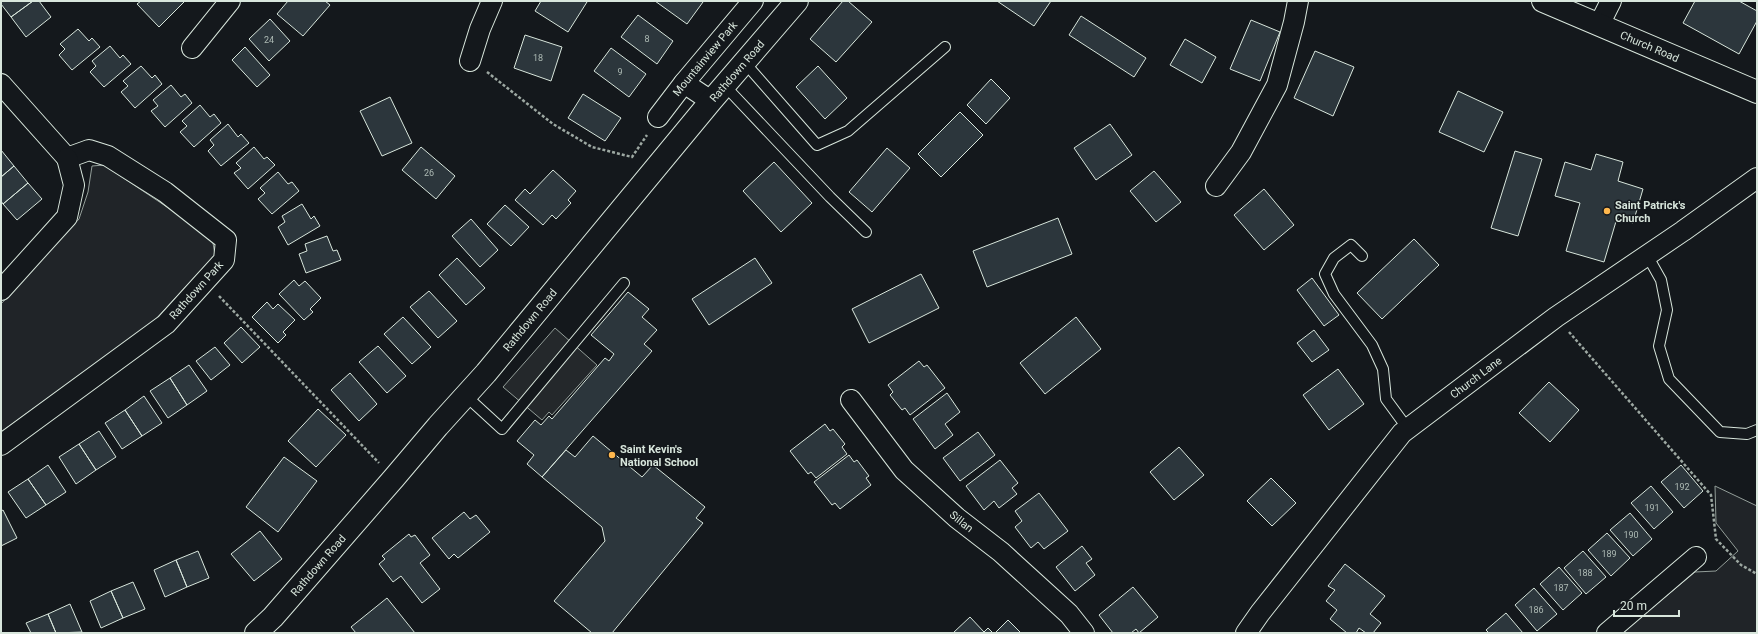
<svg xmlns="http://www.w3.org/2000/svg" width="1758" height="634" font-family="Roboto,sans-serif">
<rect width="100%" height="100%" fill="#14181c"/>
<!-- green -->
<path fill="#202428" stroke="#939e99" d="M104,165L212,237L215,255L154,321L1,432V304L79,219L88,192L92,166Z
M1715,486L1757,506V633H1622L1695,572L1716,571L1738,551L1716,523Z"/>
<!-- parking -->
<path fill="#24282b" stroke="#939e99" d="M555,328L597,365L552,415L549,412L542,420L503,387Z"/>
<!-- building -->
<path fill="#2c363c" stroke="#d8e6dc" d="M1,1H33L11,17L1,4Z
M33,1H39L51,17L26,37L11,17Z
M141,1H185L159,27L137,4Z
M288,1H325L330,5L303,36L277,14Z
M541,1H585L587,2L568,32L535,11Z
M655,1H702L703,2L687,24Z
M843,1H848L872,22L836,62L810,39Z
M997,1H1051L1034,26Z
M1695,1H1739L1757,11V21L1739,54L1683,23Z
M638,15L673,41L657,64L621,37Z
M1081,16L1146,58L1134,77L1069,35Z
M270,19L290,41L269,61L249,39Z
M1251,20L1280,32L1260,81L1230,69Z
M78,29L89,41L92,38L100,47L72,70L59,55L65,49L60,44Z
M525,35L562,47L551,81L514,68Z
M1185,39L1216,57L1202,83L1170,65Z
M110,46L120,58L123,55L131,64L104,87L90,72L96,66L92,61Z
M245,47L270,75L257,87L232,60Z
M611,48L646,74L629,97L594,71Z
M1315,51L1354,67L1333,116L1294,98Z
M141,66L152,78L155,75L162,84L135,108L121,92L128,86L123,81Z
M818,66L847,98L825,119L796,87Z
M991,79L1010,98L986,124L967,105Z
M171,85L181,97L185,94L192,103L165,127L151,111L158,106L153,100Z
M1458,91L1503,112L1484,152L1439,132Z
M583,94L621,118L605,141L568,118Z
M390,97L412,143L382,156L360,111Z
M200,105L210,117L214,114L221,123L194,147L180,132L187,126L182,121Z
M960,112L983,135L941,177L918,154Z
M228,124L238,137L241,134L249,143L221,166L208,151L214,145L210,140Z
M1110,124L1132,155L1096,180L1074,148Z
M254,147L264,159L267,157L275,165L248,189L234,173L241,168L236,163Z
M421,147L455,176L436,199L402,170Z
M887,148L910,168L872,212L849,192Z
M1,150L14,166L1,177Z
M1515,151L1542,159L1518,236L1491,228Z
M1596,154L1623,162L1618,181L1643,189L1633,223L1617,218L1604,262L1566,251L1580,203L1555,196L1565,162L1591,170Z
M774,162L812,203L781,232L743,191Z
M14,166L28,183L3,204L1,201V177Z
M553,170L576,191L568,200L571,203L556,219L552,215L543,225L515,200L525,189L530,194Z
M1154,171L1181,202L1156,222L1130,191Z
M278,172L288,184L292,182L299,191L272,214L258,199L265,193L260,188Z
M28,183L42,199L17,220L3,204Z
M1264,189L1294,225L1264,250L1234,215Z
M302,204L311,219L314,216L320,226L288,245L278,227L285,222L282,216Z
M505,205L529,227L511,246L487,224Z
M1058,218L1072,254L987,287L973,251Z
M471,219L498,250L480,267L452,236Z
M327,236L333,251L337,250L341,260L306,273L299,254L307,251L305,244Z
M1414,239L1439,265L1382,319L1357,293Z
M457,258L485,288L466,305L439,275Z
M755,258L772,283L709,325L692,299Z
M921,274L939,308L869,343L852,309Z
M1312,278L1339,315L1324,326L1297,290Z
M294,280L299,286L305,281L321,298L310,309L313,312L304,320L279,294Z
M429,291L457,321L438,338L410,307Z
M628,292L649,309L642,317L657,330L644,344L652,351L542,477L527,464L534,455L517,441L535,420L541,425L549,416L552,419L605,358L609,361L614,354L591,335Z
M267,302L273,309L278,304L295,320L283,332L286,335L278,343L252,317Z
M403,317L431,347L412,364L384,334Z
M1076,317L1101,349L1045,394L1020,363Z
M241,327L260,347L242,363L224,343Z
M1314,330L1329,350L1312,362L1297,343Z
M378,346L406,376L387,393L359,362Z
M215,347L230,365L211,380L196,361Z
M919,361L924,367L927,365L945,388L910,415L905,408L902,410L890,395L893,392L888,385Z
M189,365L207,391L187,405L170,378Z
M1338,369L1364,404L1329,430L1303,395Z
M350,373L377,404L359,421L331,390Z
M170,378L187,405L168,418L150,391Z
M1549,382L1579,410L1550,442L1519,413Z
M947,393L960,412L945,424L953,435L935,449L913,419Z
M144,396L162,423L142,436L125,410Z
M318,409L346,435L316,467L288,441Z
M125,410L142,436L122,449L105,423Z
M825,424L830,431L833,429L845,444L842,447L847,454L816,478L811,472L808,474L790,451Z
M99,431L116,457L96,470L79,444Z
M978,432L995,455L960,481L943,458Z
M593,436L642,477L653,465L705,507L696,518L703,523L612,633H592L554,601L605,541L602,527L542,477L566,450L575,457Z
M79,444L96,470L76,484L59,457Z
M1179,447L1204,475L1174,500L1150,472Z
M849,455L854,462L857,460L869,476L866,478L871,485L840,509L835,503L832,505L814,482Z
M284,457L317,481L278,532L246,507Z
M1000,460L1018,483L1012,488L1017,494L999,508L994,501L984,510L966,486Z
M48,465L66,492L46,505L28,479Z
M1681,465L1703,491L1684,508L1661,482Z
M1271,478L1296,503L1272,526L1247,501Z
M28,479L46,505L26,518L8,492Z
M1651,486L1673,512L1654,529L1631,503Z
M1039,493L1068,531L1044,549L1038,542L1031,548L1015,527L1022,521L1015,511Z
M3,510L17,538L1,546V511Z
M464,512L470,519L476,515L490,532L458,558L454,554L449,559L432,538Z
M1630,513L1652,539L1633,556L1610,530Z
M260,531L282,559L254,581L231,554Z
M1607,533L1630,558L1611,576L1588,550Z
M409,534L411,537L415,535L430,555L420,563L440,589L422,603L401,576L393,582L379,564L385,559L382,556Z
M1082,546L1092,559L1086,563L1095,575L1075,591L1056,567Z
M198,551L209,578L187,587L176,560Z
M1583,551L1606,577L1586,594L1564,568Z
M176,560L187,587L165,597L154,570Z
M1345,564L1385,596L1370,614L1381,623L1373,633H1366L1359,628L1356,633H1347L1330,619L1337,610L1326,601L1335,590L1328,586Z
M1559,567L1582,593L1563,610L1540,584Z
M133,582L145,609L123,618L111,591Z
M1133,587L1158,617L1139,633L1136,629L1131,633H1113L1099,615Z
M1534,588L1557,614L1537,631L1515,605Z
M111,591L123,618L101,628L90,601Z
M387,598L415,633H356L351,627Z
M70,604L82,632L56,633L48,614Z
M1506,613L1523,633H1489L1486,630Z
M48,614L56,633H31L26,623Z
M970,617L984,632L988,628L993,633H953Z
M1008,620L1021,633H995Z"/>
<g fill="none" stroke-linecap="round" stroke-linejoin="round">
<!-- lane casing -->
<g stroke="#d8e6dc" stroke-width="12">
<path id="lane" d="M745,63L817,145L848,131L945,47
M725,86L830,197L866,232
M1647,255L1661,280L1667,310L1659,346L1669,379L1720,432L1747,434L1757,430
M1362,256L1351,245L1334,258L1325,274L1334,294L1372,345L1383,369L1386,399L1408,429
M466,396L502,429L624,283"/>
</g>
<!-- street casing -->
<g stroke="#d8e6dc" stroke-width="22">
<g id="street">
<path d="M1599,25L1611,1"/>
<path d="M192,48L230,1"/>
<path d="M470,61L480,29L492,1"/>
<path d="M684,83L711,101"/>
<path d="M1,84L67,158L89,150L108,156L165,192L226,240L224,260L166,324L1,445"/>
<path id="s1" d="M658,117L684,83L753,1"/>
<path d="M1216,186L1241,152L1277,85L1294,22L1298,1"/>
<path d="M1,290L67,217L74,185L67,158"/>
<path id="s2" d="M851,400L904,470L957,518L1001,552L1069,614L1084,633"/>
<path id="s3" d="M1246,633L1260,613L1402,433L1556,317L1683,231L1757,178"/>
<path d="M1607,633L1696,557"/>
</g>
</g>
<!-- secondary casing -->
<g stroke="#d8e6dc" stroke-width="24">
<g id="secondary">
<path id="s4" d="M1543,1L1757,92"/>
<path id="s5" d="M256,633L273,617L394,478L438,426L486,373L711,101L797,1"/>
</g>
</g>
<!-- path -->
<path stroke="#9da8a2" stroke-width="2.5" stroke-dasharray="3 2" stroke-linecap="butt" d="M487,72L553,124L592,147L632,157L647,135
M219,296L379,463
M1569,332L1711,495L1716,539L1741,565L1757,574"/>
<!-- lane -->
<use href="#lane" stroke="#14181c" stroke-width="10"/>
<!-- street -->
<use href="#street" stroke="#14181c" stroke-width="20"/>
<!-- secondary -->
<use href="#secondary" stroke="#14181c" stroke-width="22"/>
</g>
<!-- markers -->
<g fill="#ffb74d" stroke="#14181c" stroke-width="1.5">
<circle cx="1607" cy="211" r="4"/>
<circle cx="612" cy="455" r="4"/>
</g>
<g text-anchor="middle" stroke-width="3" stroke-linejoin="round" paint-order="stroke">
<!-- number labels -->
<g font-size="9" fill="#adbab4">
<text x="647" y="42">8</text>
<text x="269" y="43">24</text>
<text x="538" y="61">18</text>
<text x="620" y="75">9</text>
<text x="429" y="176">26</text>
<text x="1682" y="490">192</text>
<text x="1652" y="511">191</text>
<text x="1631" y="538">190</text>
<text x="1609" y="557">189</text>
<text x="1585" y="576">188</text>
<text x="1561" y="591">187</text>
<text x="1536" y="613">186</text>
</g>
<!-- street labels -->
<g font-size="11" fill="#d8e6dc" stroke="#14181c">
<text dy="4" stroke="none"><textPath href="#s4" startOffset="116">Church Road</textPath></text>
<text dy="4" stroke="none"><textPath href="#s1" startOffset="75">Mountainview Park</textPath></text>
<text dy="4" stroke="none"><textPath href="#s5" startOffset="740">Rathdown Road</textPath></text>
<text transform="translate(196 290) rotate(-48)" y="4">Rathdown Park</text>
<text dy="4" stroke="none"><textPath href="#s5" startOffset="416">Rathdown Road</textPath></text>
<text dy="4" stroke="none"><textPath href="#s3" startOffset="346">Church Lane</textPath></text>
<text dy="4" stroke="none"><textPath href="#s2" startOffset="165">Sillan</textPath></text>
<text dy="4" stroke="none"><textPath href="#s5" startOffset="92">Rathdown Road</textPath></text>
</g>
<!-- poi labels -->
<g font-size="11" font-weight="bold" fill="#d8e6dc" stroke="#14181c" text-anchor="start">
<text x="1615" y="209">Saint Patrick's<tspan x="1615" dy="13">Church</tspan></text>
<text x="620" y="453">Saint Kevin's<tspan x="620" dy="13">National School</tspan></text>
</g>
</g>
<!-- border -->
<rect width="1758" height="634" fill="none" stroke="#d8e6dc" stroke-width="4"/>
<!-- scale -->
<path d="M1614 610v6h65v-6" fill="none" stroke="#d8e6dc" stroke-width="2"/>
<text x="1620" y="610" font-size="12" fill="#d8e6dc" stroke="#14181c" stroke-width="3" paint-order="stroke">20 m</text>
</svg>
